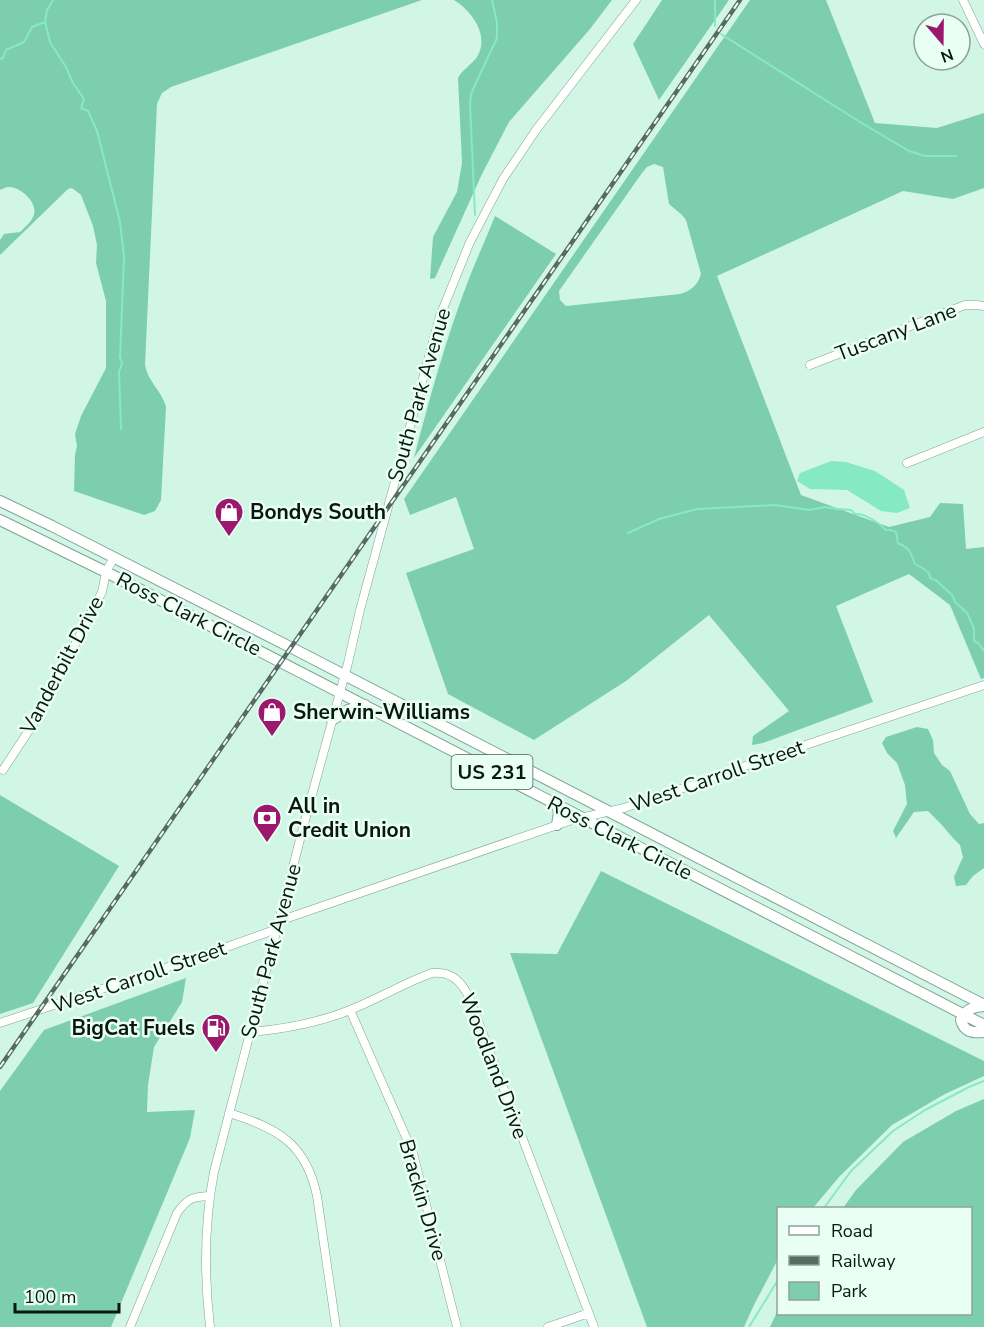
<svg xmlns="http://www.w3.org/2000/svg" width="984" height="1327" font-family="'Nunito Sans',sans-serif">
<rect width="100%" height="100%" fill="#d1f6e6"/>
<!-- green -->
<path fill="#7dceaf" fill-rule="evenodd" d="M0,0H422L171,87L162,93L157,104L145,365C148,382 162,391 166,407L161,500L155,511L144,515L74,491L75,455L77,446L75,434L81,416L106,368V301L96,263L97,245L93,226L81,195L72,188L68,189L0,255V240L4,234L20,232C24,228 31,222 33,217C40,204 21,187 9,187C5,187 3,189 0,190Z
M454,0H612L590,29L509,122L482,174L435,278L430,279L433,237L457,192L462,163L458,78C463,69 471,65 477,57C490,36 472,11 454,0Z
M662,0H729L659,100L633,44Z
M750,0H826L875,123L937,128L984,113V188L953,199L903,191L717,276L801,495L889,527L930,517L940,503L963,504L966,549L984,547V678L981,679L950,605L909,574L836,606L873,702L763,743L752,745L753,736L789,711L709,615L626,681L534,740L448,694L406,573L474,549L456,497L410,515L404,499ZM654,164L663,167L669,204L682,215L686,220L701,274C697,286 692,290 680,294L566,306L560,300L559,291L642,173L647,167Z
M495,216L556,254L414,458C430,396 447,335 470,276C478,256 487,236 495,216Z
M917,727L928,729L933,740L934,753L942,765L950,771L970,814L979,824L984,823V868L973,876L966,885L956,886L954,877L963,857L960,845L953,838L941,824L928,811L914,812L896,838L893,831L907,804L905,785L897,763L887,753L882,743L886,737Z
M0,795L119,866L33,1003L0,1014Z
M601,871L984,1061V1076L945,1094L892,1125L839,1177L813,1208H778V1259L754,1305L744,1327H647L510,953L557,954Z
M186,978L182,1002L154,1047L148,1085L147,1112L195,1110L190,1138L111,1327H0V1091L44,1030Z
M984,1099V1327H770L778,1310V1314H970V1208H843L856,1190L903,1142L956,1111Z"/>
<!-- water -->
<path fill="#85eac4" d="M831,461L846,462L875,471L904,490L910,508L897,513L881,511L847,490L810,489L797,481L800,473Z"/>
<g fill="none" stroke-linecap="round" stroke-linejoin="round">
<!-- stream -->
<path stroke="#85eac4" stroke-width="2" d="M715,0V26
M45,22L50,42L66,67L73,83L84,99L81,108L88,111L97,131L120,222L124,257L120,357L122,363L119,372L121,429
M721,34L860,122L909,151L925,156H956
M0,59L3,58L6,50L24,42L32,27L45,22L47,10L53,0
M475,215L470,104L471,94L475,85L497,38V23L492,0
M628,533L659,519L697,509L775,505L809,510L825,507L837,509L851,510L855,514C865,513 879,523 886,530H890L896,532L898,543C911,549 910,552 915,564L924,569L929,573L930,578L937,581L952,595L955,602L967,613L974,629V641L978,643L984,651
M824,1208L851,1171L893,1131L925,1110L969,1087L984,1081
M749,1327L778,1280"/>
<!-- minor casing -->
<g stroke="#80a394" stroke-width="9">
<path id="minor" d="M963,0L984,44
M810,365L965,305H976L984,306
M907,463L984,432
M3,770L37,718L102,592L106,572L114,557
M279,921L572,820L624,808L693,785L767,758L984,685
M350,1010L413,1153L457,1327
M0,1023L210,953L277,929
M250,1032C284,1029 318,1023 350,1010C378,999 404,983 432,973C451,971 461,981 469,997L594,1327
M229,1113C277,1128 306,1143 317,1196L336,1327
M130,1327L177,1213C188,1198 192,1197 209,1196
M210,1327C204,1275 204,1224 214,1172L304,824L348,663L360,610L440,316L470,242L503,179L536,130L636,0
M548,1327L589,1313"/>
</g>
<!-- highway casing -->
<g stroke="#80a394" stroke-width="12">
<path id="highway" d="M0,501L52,526L290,647L984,1005
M0,520L106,572L984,1025
M332,720L348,710L365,705
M556,804L559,812L557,825
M984,1006C973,1007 966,1009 961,1020C964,1032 972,1033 984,1032"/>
</g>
<!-- minor -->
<use href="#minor" stroke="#fff" stroke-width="8"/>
<!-- highway -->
<use href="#highway" stroke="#fff" stroke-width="10"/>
<!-- rail casing -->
<g stroke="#566c63" stroke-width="4.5">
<path id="rail" d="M0,1067L740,0"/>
</g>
<!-- rail -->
<use href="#rail" stroke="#e9fff5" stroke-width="2" stroke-dasharray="7" stroke-linecap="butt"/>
</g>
<!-- icons -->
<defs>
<g id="shop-pin" transform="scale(1.5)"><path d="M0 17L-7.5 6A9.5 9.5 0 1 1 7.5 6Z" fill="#9b186d" stroke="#e9fff5"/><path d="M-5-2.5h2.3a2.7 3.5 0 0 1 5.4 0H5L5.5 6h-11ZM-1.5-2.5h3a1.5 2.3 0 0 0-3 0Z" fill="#fff"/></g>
<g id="bank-pin" transform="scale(1.5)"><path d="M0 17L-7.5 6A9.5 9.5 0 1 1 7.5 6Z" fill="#9b186d" stroke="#e9fff5"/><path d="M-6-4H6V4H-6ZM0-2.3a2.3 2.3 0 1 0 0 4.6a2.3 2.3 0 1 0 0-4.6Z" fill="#fff"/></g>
<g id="fuel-pin" transform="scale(1.5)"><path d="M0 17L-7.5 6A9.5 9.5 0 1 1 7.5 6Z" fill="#9b186d" stroke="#e9fff5"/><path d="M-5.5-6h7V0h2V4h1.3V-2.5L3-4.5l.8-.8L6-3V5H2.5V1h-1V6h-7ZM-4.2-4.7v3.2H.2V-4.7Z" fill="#fff"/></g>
</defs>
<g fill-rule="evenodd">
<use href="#shop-pin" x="229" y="512"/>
<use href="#shop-pin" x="272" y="712"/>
<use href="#bank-pin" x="267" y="818"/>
<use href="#fuel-pin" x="216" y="1028"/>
</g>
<g text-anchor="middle" stroke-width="5" stroke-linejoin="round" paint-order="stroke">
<!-- shield labels -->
<rect fill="#e9fff5" stroke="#4c5d55" stroke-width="1.5" x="451.5" y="755" width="81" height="34" rx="4.5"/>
<g font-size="20" font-weight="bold" fill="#091711">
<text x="492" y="779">US 231</text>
</g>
<!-- street labels -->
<g font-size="21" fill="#091711" stroke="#e9fff5">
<text transform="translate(896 332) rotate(-21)" y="7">Tuscany Lane</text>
<text transform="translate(419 395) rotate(-74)" y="7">South Park Avenue</text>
<text transform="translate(189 614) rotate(27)" y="7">Ross Clark Circle</text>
<text transform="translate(62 665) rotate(-62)" y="7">Vanderbilt Drive</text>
<text transform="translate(717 776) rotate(-19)" y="7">West Carroll Street</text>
<text transform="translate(620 838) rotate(27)" y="7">Ross Clark Circle</text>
<text transform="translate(271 951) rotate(-75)" y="7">South Park Avenue</text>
<text transform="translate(139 977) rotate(-19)" y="7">West Carroll Street</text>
<text transform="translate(494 1066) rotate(69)" y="7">Woodland Drive</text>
<text transform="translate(423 1200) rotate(74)" y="7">Brackin Drive</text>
</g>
<!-- poi labels -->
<g font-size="21" font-weight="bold" fill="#091711" stroke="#e9fff5" text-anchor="start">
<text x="250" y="519">Bondys South</text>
<text x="293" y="719">Sherwin-Williams</text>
<text x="288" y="813">All in<tspan x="288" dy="24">Credit Union</tspan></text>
<text x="195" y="1035" text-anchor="end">BigCat Fuels</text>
</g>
</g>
<!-- legend -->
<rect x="777" y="1207" width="195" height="108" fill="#e9fff5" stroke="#8fa29a" stroke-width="1.5"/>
<rect x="789" y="1226" width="30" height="9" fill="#ffffff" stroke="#8fa29a" stroke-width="1.5"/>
<text x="831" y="1237" font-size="18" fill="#091711">Road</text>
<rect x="789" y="1256" width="30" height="9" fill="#566c63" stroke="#8fa29a" stroke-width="1.5"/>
<text x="831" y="1267" font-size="18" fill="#091711">Railway</text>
<rect x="789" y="1282" width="30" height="18" fill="#7dceaf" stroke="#8fa29a" stroke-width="1.5"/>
<text x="831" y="1297" font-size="18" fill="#091711">Park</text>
<!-- north arrow -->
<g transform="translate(942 42) rotate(160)"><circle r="28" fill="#e9fff5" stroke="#8fa29a" stroke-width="1.5"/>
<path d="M0-4.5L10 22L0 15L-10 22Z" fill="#9b186d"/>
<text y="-9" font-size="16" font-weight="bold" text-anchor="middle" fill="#091711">N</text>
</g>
<!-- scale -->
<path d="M15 1303v9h104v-9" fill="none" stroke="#091711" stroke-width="3"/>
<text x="24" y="1303" font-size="18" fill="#091711" stroke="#e9fff5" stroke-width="4.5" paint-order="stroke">100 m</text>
</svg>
